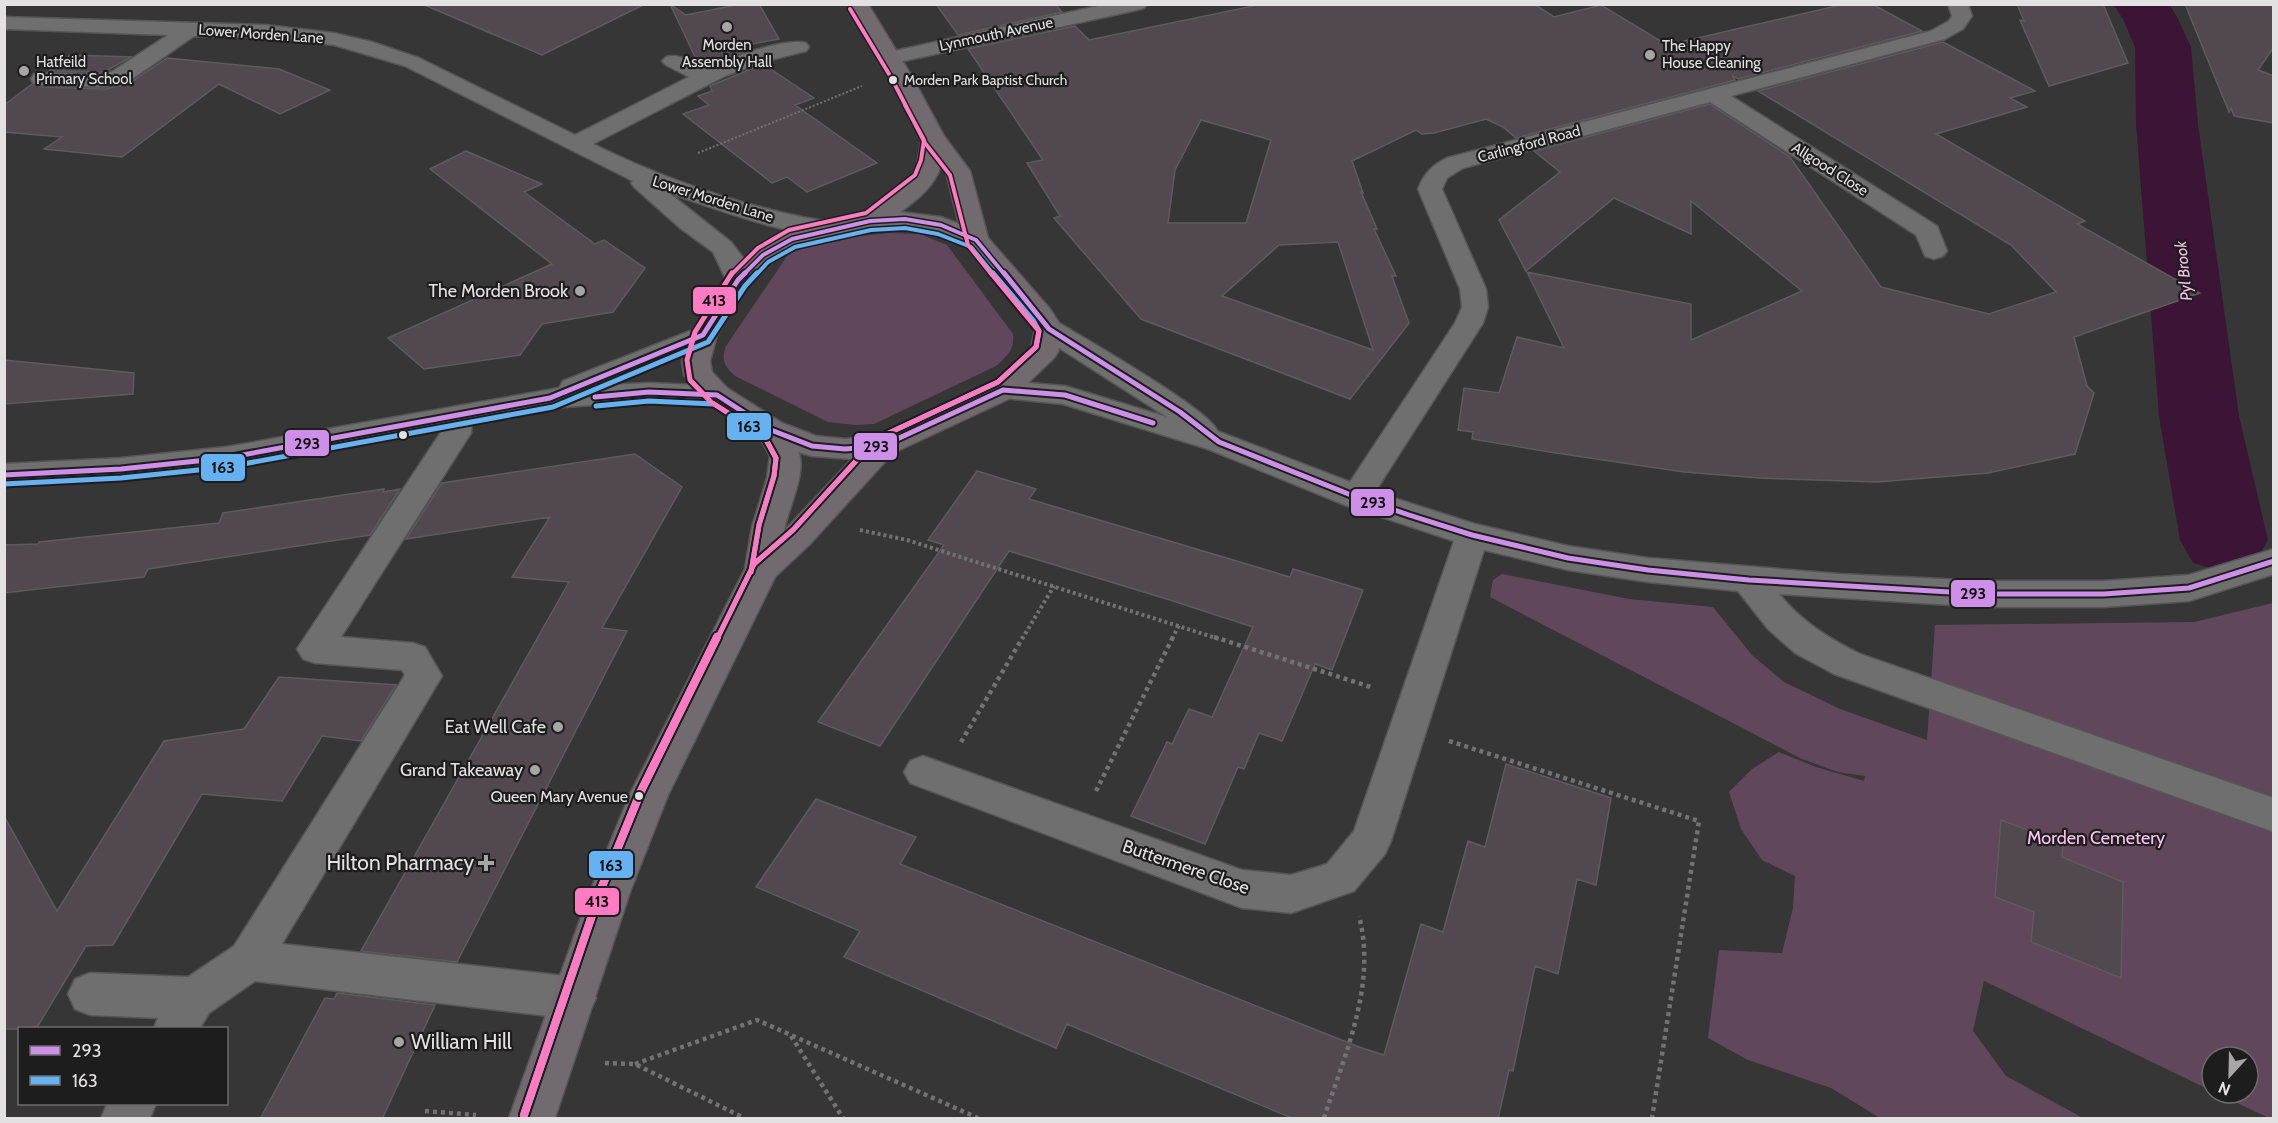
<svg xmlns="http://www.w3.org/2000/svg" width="2278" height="1123" font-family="Cabin,sans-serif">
<rect width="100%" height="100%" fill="#373637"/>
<!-- green -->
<path fill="#61475b" d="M889,233L920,234L947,245L1013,334C1015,349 1007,356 996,366L874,424L855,425L828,422L735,376C724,366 721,360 726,346L787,256C816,238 855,237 889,233Z
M1502,574L1629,599L1713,607L1752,655L1784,682L1840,709L1927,740L1935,625L2194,622L2273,603V1118H2269L2216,1093H2248V1057H2212V1091L1984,981L1973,1031L2006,1076L2083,1118H1880L1831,1088L1748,1060L1708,1038L1719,950L1782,953L1793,908L1795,876L1762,860L1741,829L1729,792L1752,769L1779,752L1816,767L1864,781L1865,776L1838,772L1802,759L1490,597L1493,580Z"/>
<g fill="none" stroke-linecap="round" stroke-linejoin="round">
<!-- river -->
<path fill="#3b1436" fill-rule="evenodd" d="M2113,4H2169L2177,17L2191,47L2198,124L2239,416L2268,540L2255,563L2224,572L2193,563L2180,540L2159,416L2136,124L2135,47L2123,19Z"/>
</g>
<!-- building -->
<path fill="#514850" stroke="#5d5c5d" stroke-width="1.5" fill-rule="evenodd" d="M422,4H645L542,55Z
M670,4L686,15L741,4H759L779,39L736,47L743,52L706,67L698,63Z
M936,4H1055L1062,12L958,35Z
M1263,4H1534L1554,17L1601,5L1667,45L1845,4H1872L1922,31L1738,79L1732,75L1735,80L1516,138L1503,127L1486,119L1434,133L1422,134L1416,130L1352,161L1363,193L1361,192L1377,229H1374L1396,276H1392L1409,323L1350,399L1141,319L1054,218L1060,216L1027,163L1043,160L968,49L1075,26L1089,40ZM1201,120L1271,140L1246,223H1168L1175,170ZM1338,242L1373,350L1222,296L1279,245Z
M2017,4H2103L2128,63L2049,86L2020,20L2024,21Z
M2185,4H2274V47L2258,70L2274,76V123L2234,116L2231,108L2229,112Z
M1943,42L2035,91L2010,98L2027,107L1936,134L2085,221L2077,224L2200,293L2074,337L2087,386L2094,393L2075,454L1988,473L1877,482L1759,478L1684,472L1556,453L1472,439L1473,432L1458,430L1464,388L1499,393L1517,337L1564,348L1527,272L1691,304V340L1802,291L1691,201V234L1614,198L1526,271L1499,220L1560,172L1534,151L1710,104L1790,157L1881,287L1989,314L2056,292L2011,245L1758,91Z
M70,55L131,57L104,72L49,71Z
M167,58L279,69L330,90L280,114L219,84L122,157L44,149L62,137L4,132V105L32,84L42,87L106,89L130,83Z
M763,64L814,98L795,105L877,163L807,192L787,177L772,183L683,114L709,105L698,96L712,91L710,86Z
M466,151L542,184L524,192L595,244L604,240L645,268L613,312L542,324L520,355L424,369L388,338L552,264L430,169Z
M4,360L134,373L133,394L4,404Z
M635,454L682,487L602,628L627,631L457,962L361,951L569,582L512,577L550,517L406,539L442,483Z
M977,471L1036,489L1029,499L1290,577L1293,569L1363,590L1332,670L1315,664L1282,741L1259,733L1244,769L1238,767L1205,844L1131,816L1167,742L1172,744L1189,709L1212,717L1253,627L1170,600L1009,551L880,746L818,722L944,545L928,540Z
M384,489L383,492L400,489L370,535L148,569L144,577L4,593V545L38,544L39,542L219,523L223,513Z
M279,677L396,685L361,741L322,736L282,801L202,794L113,945L86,946L36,1029H4V816L57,911L164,741L244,729Z
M1506,764L1611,798L1596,885L1577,879L1558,974L1535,966L1513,1071L1509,1070L1498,1119H1294L1067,1024L1056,1048L844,957L860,931L756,887L816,799L916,837L900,864L1359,1047L1384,1055L1421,924L1443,932L1468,841L1485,847Z
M2001,820L2063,843L2062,857L2123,882L2121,978L2031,942L2034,912L1995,897Z
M337,993L435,1005L382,1119H260L325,998L334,999Z"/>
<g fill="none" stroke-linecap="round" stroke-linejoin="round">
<!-- minor casing -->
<g stroke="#565555" stroke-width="3">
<path id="minor" d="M1107,4H1147L1144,8L1137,10L890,64L883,62L879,58L883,54L890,52Z
M1948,4H1968L1972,16L1963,29L1945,39L1731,96L1937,226L1947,251L1943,256L1934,259L1925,256L1916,235L1710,102L1463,168L1447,178L1442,189L1486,289L1488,307L1483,323L1375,492L1475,524L1568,546L1648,558L1839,574L1983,581H2104L2189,575L2274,549V574L2189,601L2104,607H1983L1779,594C1802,622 1828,638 1860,654L2274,798V832L1834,674L1795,653L1768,629L1738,591L1648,582L1568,570L1484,550L1391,841L1385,854L1354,891L1291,913L1242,908L910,783L904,772L910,761L923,756L1242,870L1291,875L1327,864L1354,831L1454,541L1345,505L1208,449L1063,404L993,397L989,390L993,383L1003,381L1065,386L1167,417L1039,335L1035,329L1039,323L1049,320L1059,323C1084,338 1213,412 1217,431L1350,482L1455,323L1462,307L1460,289L1418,189C1424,174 1432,165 1447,158L1931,31L1949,21L1952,16Z
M4,17L265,25L334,33L372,42L419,58L575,135L689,77L666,65L662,61L666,57C680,53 693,63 706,69C728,59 784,37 806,43L809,47L806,51L759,63L725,76L593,144C656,175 725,200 793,215C808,219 824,220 839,224L843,229L839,234C805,243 705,205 669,193L731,242L744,259L751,280L747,286L738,288L729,286L713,252L680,228L635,188L631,183L633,181L405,66L334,45L265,37L194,36L129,81L105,87L42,85L34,84L31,79L34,74L42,73L104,74L113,71L168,35L4,29Z
M703,326L713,329L717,335L713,341L609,385L649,383L717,386L727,388L732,395L727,402L717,404L649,401L550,408L472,422L471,433L341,637L413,643L425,647L442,676L282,944L574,977L589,983L596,998L589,1013L574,1019L255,981L209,1013L200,1028H154L158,1018L90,1015L75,1009L68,994L75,979L90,973L188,977L234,946L405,675L402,670L315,663L303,659L297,649L441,432L442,428L226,469L121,480L4,486V464L121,458L226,447L559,388L563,381Z
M107,1104H156L150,1118H101Z"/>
</g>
<!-- major casing -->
<g stroke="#565555" stroke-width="3">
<path id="major" d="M848,4H868L911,75L944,136L970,171L988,238L1050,309L1063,329L1058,352L1054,358L1013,397L893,453L810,544L775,577L668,795L630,892L555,1118H509L590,892L630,794L745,569L752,527L767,478L770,456L759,436L707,402L684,375L682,361L689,335L729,274L754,250L783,234L862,215L903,186L913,175L917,165L922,138L889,75ZM941,165L946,172L959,224L941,217L900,212C917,200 935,186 941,165ZM905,226L935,231L967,245L1035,329L1031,349L993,383L877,436L845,439L816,436L782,423L727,388L712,372L710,361L717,335L748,285L772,260L801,244L832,236L870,228ZM798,452L812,456L852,459L784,531C787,511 808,470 798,452Z"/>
</g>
<!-- path-far2 -->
<path stroke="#737273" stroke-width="2" stroke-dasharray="2 2" stroke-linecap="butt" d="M698,153L862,86"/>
<!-- path-far1 -->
<path stroke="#737273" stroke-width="4" stroke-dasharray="3 3" stroke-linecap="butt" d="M860,530L907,540L1219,639
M1022,639L1054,586
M1172,639L1179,625"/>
<!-- path -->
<path stroke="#737273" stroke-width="4.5" stroke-dasharray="4 4" stroke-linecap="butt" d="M1214,637L1374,688
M1449,741L1699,821L1652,1118
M961,742L1023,637
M1096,791L1173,637
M791,1036L843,1118
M605,1063L635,1064L744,1118
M635,1064L757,1020L978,1118
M425,1111L476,1115
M1324,1118C1345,1054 1377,984 1359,916"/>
<!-- minor -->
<use href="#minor" fill="#6f6f6f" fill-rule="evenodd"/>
<!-- major -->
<use href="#major" fill="#716a6f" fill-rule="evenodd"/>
<!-- bus-1-far1 casing -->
<g stroke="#1e1d1e" stroke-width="7">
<path id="bus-1-far1" d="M743,275L763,255L792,239L870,221L905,219L941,225L976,240L1005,275"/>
</g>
<!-- bus-1 casing -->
<g stroke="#1e1d1e" stroke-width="9">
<path id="bus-1" d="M1004,273L1049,329L1180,412L1219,442L1356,497L1409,515L1472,535L1568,558L1648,570L1749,580L1983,594H2104L2189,588L2274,561
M595,397L649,392L717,395L771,430L812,446L845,449L882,446L1003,390L1065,395L1153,423
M4,475L121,469L226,458L550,398L703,335L738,280L745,273"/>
</g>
<!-- bus-2-far2 casing -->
<g stroke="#1e1d1e" stroke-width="7">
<path id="bus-2-far2" d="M756,275L768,262L795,247L871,230L905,228L938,234L971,247L994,275"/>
</g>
<!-- bus-2-far1 casing -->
<g stroke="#1e1d1e" stroke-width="9">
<path id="bus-2-far1" d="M596,406L649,401L714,404L764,436L776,458L774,476L759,525L751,572
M4,484L121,478L227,467L553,407L708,342L745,286L757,273
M717,639L754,564L793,530L876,439L998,382L1036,347L1039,331L1033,320L993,273"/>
</g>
<!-- bus-2 casing -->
<g stroke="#1e1d1e" stroke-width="12">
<path id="bus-2" d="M524,1115L601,889L641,791L717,637"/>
</g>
<!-- bus-3-far2 casing -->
<g stroke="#1e1d1e" stroke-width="7">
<path id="bus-3-far2" d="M850,9L892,79L925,143L950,175L968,245L992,275
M731,275L758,248L789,230L866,213L915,175L921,160L924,140L905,105"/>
</g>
<!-- bus-3-far1 casing -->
<g stroke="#1e1d1e" stroke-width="9">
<path id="bus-3-far1" d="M732,273L695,332L687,360L690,380L711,402L764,436L776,458L774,476L759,525L751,572
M717,639L754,564L793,530L876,439L998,382L1036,347L1039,331L991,273"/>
</g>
<!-- bus-3 casing -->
<g stroke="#1e1d1e" stroke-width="12">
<path id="bus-3" d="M524,1115L601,889L641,791L717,637"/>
</g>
<!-- bus-1-far1 -->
<use href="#bus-1-far1" stroke="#ce8fe9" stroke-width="4"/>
<!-- bus-1 -->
<use href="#bus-1" stroke="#ce8fe9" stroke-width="5"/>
<!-- bus-2-far2 -->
<use href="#bus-2-far2" stroke="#66b1f2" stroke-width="4"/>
<!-- bus-2-far1 -->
<use href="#bus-2-far1" stroke="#66b1f2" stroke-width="5"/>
<!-- bus-2 -->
<use href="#bus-2" stroke="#66b1f2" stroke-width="8"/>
<!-- bus-3-far2 -->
<use href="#bus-3-far2" stroke="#fe7ac1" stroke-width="4"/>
<!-- bus-3-far1 -->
<use href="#bus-3-far1" stroke="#fe7ac1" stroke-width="5"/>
<!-- bus-3 -->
<use href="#bus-3" stroke="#fe7ac1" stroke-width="8"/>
</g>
<!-- markers -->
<g fill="#a7a5a6" stroke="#1e1d1e" stroke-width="2">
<circle cx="727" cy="27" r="6"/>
<circle cx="1650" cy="55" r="6"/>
<circle cx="24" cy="71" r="6"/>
<circle cx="580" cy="291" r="6"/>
<circle cx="558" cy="727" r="6"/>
<circle cx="535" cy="770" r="6"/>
<path d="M483 854h6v6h6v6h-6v6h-6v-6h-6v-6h6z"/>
<circle cx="399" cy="1042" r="6"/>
</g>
<g fill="#e3e1e2" stroke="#1e1d1e" stroke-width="2">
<circle cx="893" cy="80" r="5"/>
<circle cx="403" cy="435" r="5"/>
<circle cx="639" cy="796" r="5"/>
</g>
<g text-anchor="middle" stroke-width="4.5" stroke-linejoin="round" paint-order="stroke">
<!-- far-bus labels -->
<g font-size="14" fill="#e3e1e2" stroke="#1e1d1e" text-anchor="start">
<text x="904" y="85">Morden Park Baptist Church</text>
</g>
<!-- far-street labels -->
<g font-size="15" fill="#e3e1e2" stroke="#1e1d1e">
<text transform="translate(261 34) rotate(4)" y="5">Lower Morden Lane</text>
<text transform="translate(996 34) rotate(-12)" y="5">Lynmouth Avenue</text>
<text transform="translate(1529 144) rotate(-15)" y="5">Carlingford Road</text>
<text transform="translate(1830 169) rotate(32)" y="5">Allgood Close</text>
<text transform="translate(713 199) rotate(17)" y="5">Lower Morden Lane</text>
</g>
<!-- far-poi labels -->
<g font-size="15" fill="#e3e1e2" stroke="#1e1d1e" text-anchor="start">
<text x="727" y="50" text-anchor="middle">Morden<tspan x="727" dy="17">Assembly Hall</tspan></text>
<text x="1662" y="51">The Happy<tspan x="1662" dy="17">House Cleaning</tspan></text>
<text x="36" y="67">Hatfeild<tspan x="36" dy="17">Primary School</tspan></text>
</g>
<!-- far-water labels -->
<g font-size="16" font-style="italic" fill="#f9beee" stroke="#1e1d1e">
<text transform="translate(2183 271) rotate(-96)" y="6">Pyl Brook</text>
</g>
<!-- bus labels -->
<g font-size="16" fill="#e3e1e2" stroke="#1e1d1e" text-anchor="end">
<text x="628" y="802">Queen Mary Avenue</text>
</g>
<!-- poi labels -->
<g font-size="18" fill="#e3e1e2" stroke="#1e1d1e" text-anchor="end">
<text x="568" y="297">The Morden Brook</text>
<text x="546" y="733">Eat Well Cafe</text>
<text x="523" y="776">Grand Takeaway</text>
</g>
<!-- park labels -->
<g font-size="18" fill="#fec2f2" stroke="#1e1d1e">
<text x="2096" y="844">Morden Cemetery</text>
</g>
<!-- street labels -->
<g font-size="18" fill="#e3e1e2" stroke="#1e1d1e">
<text transform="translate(1186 867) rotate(19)" y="6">Buttermere Close</text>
</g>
<!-- near-poi labels -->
<g font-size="21" fill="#e3e1e2" stroke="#1e1d1e" text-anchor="end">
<text x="474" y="870">Hilton Pharmacy</text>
<text x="411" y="1049" text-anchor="start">William Hill</text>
</g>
</g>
<g stroke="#1e1d1e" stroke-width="2">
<rect x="692" y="286" width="45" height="29" rx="6" fill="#fe7ac1"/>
<rect x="726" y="412" width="46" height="29" rx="6" fill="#66b1f2"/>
<rect x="284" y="429" width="46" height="28" rx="6" fill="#ce8fe9"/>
<rect x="853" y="432" width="45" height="29" rx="6" fill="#ce8fe9"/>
<rect x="200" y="453" width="46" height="29" rx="6" fill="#66b1f2"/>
<rect x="1350" y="488" width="45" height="29" rx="6" fill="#ce8fe9"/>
<rect x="1950" y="579" width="46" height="29" rx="6" fill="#ce8fe9"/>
<rect x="588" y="850" width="46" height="29" rx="6" fill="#66b1f2"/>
<rect x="574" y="887" width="46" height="29" rx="6" fill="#fe7ac1"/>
</g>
<g font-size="16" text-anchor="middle" font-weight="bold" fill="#111">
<text x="714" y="306">413</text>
<text x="749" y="432">163</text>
<text x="307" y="449">293</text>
<text x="876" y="452">293</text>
<text x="223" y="473">163</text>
<text x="1373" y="508">293</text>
<text x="1973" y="599">293</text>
<text x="611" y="871">163</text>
<text x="597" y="907">413</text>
</g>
<!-- border -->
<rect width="2278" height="1123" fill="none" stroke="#e3e1e2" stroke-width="12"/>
<!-- legend -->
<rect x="18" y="1027" width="210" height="78" fill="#1e1d1e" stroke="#6d6b6c" stroke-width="1.5"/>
<rect x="30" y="1046" width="30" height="9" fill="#ce8fe9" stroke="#6d6b6c" stroke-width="1.5"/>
<text x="72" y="1057" font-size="18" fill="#e3e1e2">293</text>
<rect x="30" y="1076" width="30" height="9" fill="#66b1f2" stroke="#6d6b6c" stroke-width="1.5"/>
<text x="72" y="1087" font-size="18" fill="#e3e1e2">163</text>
<!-- north arrow -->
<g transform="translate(2230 1075) rotate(202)"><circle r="28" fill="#1e1d1e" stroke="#6d6b6c" stroke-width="1.5"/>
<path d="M0-4.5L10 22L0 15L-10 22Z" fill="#a7a5a6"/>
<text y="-9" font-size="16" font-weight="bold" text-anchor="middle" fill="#e3e1e2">N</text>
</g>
</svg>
